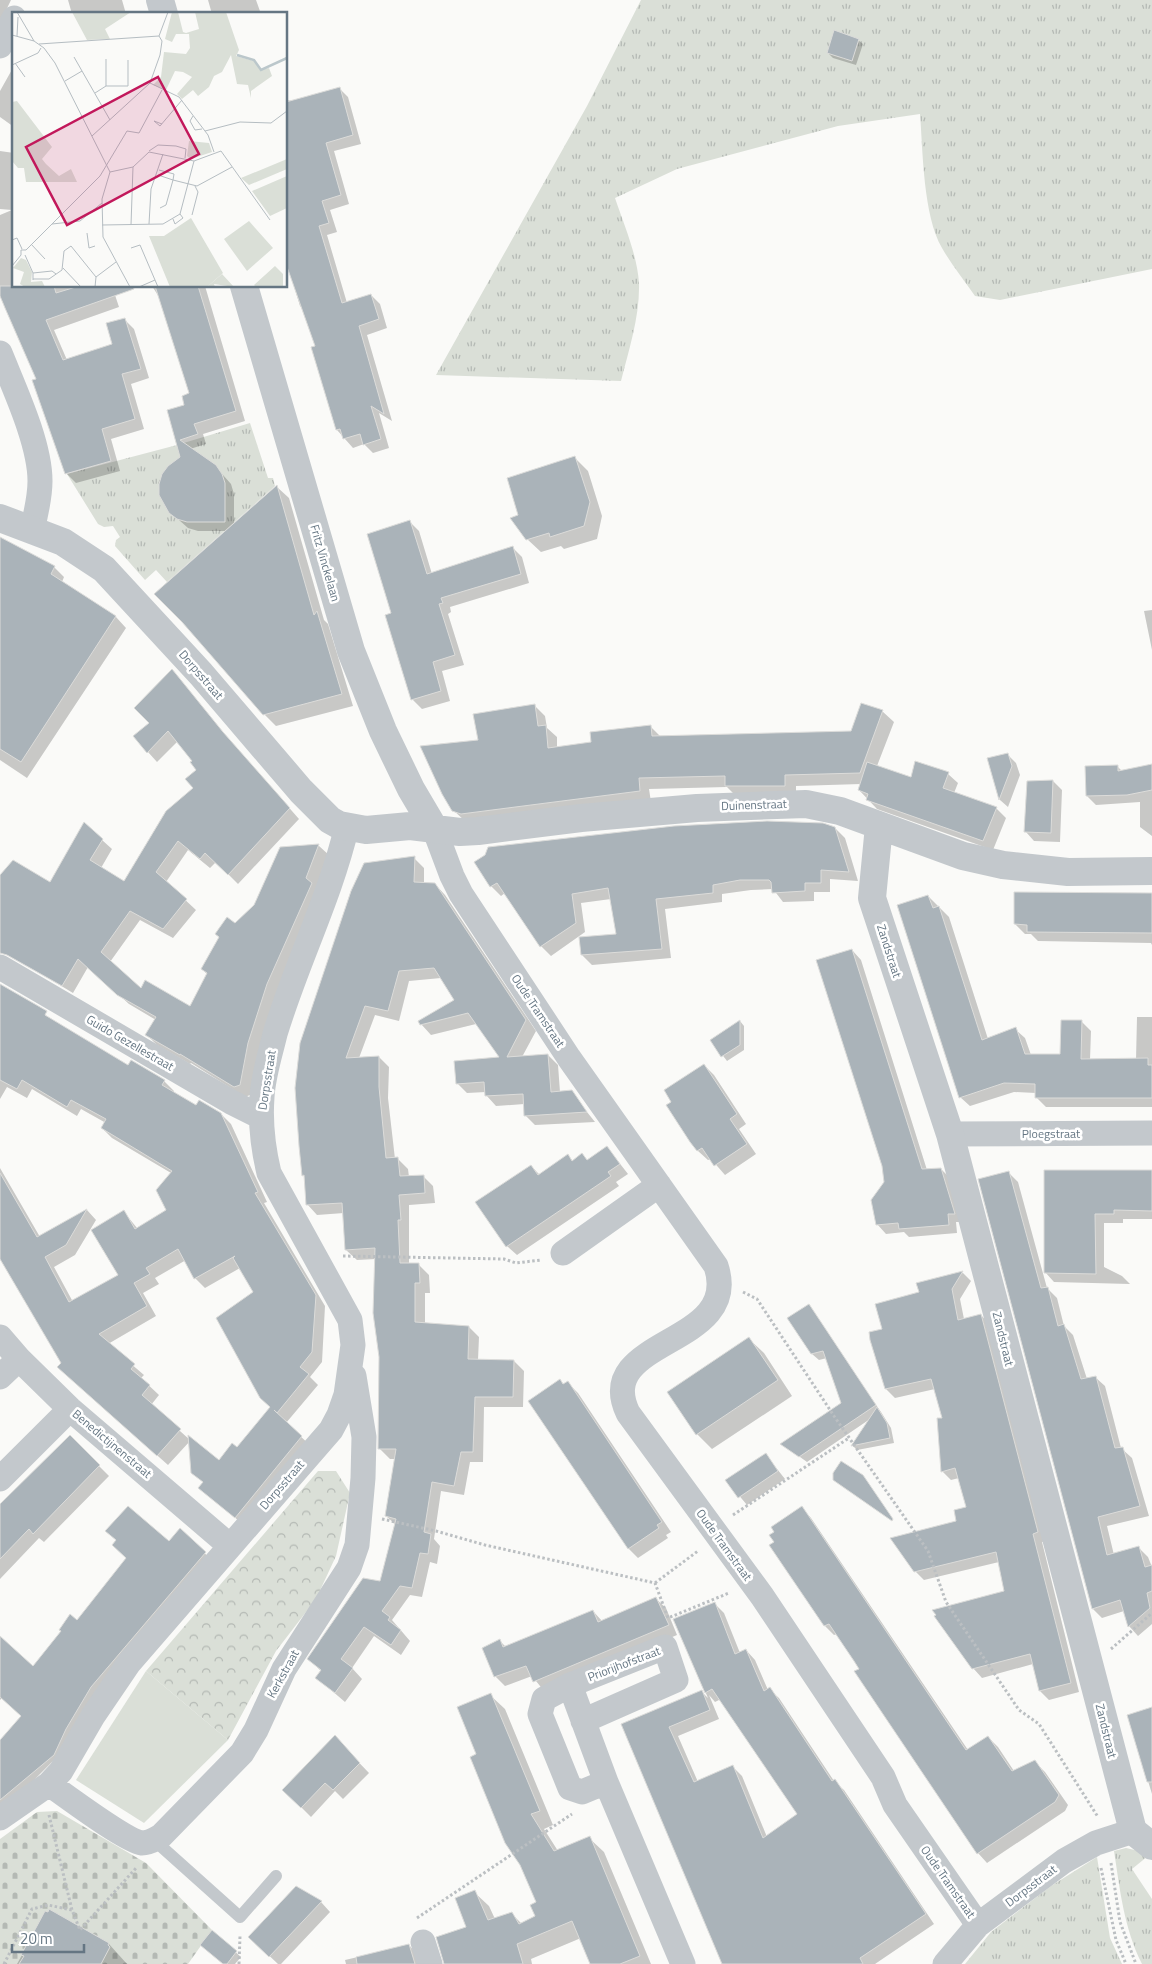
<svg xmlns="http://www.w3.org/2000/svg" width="1152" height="1964" font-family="'Titillium Web',sans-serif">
<defs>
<pattern id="grass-tufts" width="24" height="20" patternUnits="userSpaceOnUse" patternTransform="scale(1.25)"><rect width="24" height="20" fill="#dadfd7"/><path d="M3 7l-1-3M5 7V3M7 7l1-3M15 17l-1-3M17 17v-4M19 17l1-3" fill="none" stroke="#b4b9b4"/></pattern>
<pattern id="cemetery-stones" width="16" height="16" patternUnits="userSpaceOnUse" patternTransform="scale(1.25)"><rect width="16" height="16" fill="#dadfd7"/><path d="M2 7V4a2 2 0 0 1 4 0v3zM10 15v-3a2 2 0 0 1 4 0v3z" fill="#b4b9b4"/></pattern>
<pattern id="park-crowns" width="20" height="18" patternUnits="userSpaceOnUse" patternTransform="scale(1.25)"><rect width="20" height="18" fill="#dadfd7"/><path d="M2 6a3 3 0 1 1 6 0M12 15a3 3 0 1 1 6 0" fill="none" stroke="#b4b9b4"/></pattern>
</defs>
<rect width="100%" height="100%" fill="#fafaf8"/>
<!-- grass -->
<path fill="url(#grass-tufts)" d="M641,0H1152V269L1000,300L975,296C964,280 951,264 942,248C923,215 923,152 920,114L838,126L677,169L615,198C624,225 637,254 639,283C640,316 629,349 621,381L436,375L587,106Z
M250,423L268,478H273L275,486L167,582L156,570L145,580L115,546L116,540L120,537L113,526L104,527L98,524L67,474L177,445Z
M1126,1848L1139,1851L1148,1856L1132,1869L1152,1899V1964H1142C1124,1928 1120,1890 1114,1851Z
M1097,1857L1110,1938L1122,1964H965L991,1932L1051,1886Z"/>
<!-- cemetery -->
<path fill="url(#cemetery-stones)" d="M57,1811L146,1863L212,1930L188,1964H0V1839L37,1812Z"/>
<!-- park -->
<path fill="url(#park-crowns)" d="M318,1471H336L350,1493L336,1556L316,1599L276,1651L228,1740L146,1671Z"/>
<!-- garden -->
<path fill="#dadfd7" d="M146,1671L228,1740L144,1823L76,1780Z"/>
<!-- shadow -->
<path fill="#0003" fill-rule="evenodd" d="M0,0H11L0,23Z
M68,0H122L126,14H72Z
M208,0H256L261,14H212Z
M858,40L863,44L856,65L833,58L828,53Z
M14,66V127L0,117V91Z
M339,88L348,97L361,144L334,151L349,204L330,210L337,232L327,235L347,303L371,295L380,304L387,328L367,335L392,421L379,413L389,448L373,453L364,444L353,448L337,430L316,347L305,311L300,306L286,260V100L292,101Z
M0,151L14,153V286H112L119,307L54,330L67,360L114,345L125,320L134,329L149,378L131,384L144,429L111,439L120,471L76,483L66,473L38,380L0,292V215L12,210L0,209Z
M152,286H205L245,421L203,434L206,444L190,449L215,466L231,484L234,494V524L277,487L289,498L324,620L328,624L353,706L276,726L264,714L227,531H198L188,528L170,512L182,457L168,411L186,405L191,394L159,297Z
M575,458L588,471L602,516L597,539L564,549L561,546L541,552L527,539L520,515Z
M410,522L419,531L432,574L513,548L522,557L529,583L450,607L451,612L448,614L464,665L442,671L450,701L422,709L413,700L387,616L393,614Z
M0,538L54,567L64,577L62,582L116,617L126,628L27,778L0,760Z
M1152,610V650L1144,611Z
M534,705L545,716L547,728L557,737V748L592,743L651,727L661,737L852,732L882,711L894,722L877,766L912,779L948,774L958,783L954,793L996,808L1006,818L993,850L877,809L859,790L861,784L796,786V796L737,797L727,787L649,789L651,802L465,821L453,810L480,741Z
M151,723L233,744L299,819L238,884L216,862L210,868L188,850L166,882L196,910L173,938L140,920L110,962L141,990L190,1007L208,975L202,969L235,925L255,906L281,848L319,846L329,855L250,1095L245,1097L191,1063L190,1064L157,1045L147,1035L156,1020L129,1004L88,967L73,993L0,949V876L50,883L102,840L112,849L101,868L124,883L194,788L198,770L178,741L157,762L148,752Z
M1007,754L1016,763L1020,775L1008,807L1000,800L989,759Z
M1152,764V836L1140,827V802L1096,805L1087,796L1117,766L1122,771Z
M1053,781L1062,790L1060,842L1034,841L1026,832Z
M835,828L845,838L858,881L830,879V892H814V901L783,902L773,889L751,890L722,894V902L665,909L671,958L592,965L582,955L617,936L611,899L581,903L585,932L551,956L541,946L505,893L501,896L491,886L476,862Z
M414,858L424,868V884H435L445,895L536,1031L522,1057L548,1055L558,1065L560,1092H571L595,1122L535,1125L525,1115L524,1104L496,1106L486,1095V1092L467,1093L457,1083L501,1058L476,1024L431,1035L421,1024L456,1000L441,978L409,981L399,1021L375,1015L359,1058L379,1057L389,1067L388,1098L395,1159H398L408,1169L409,1177L423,1176L433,1186L435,1203L409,1205V1264L419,1265L429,1275L430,1293H425V1324L469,1327L479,1337L478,1360L514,1361L524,1371L523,1407H484L483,1462H470L464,1495L441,1491L434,1539L440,1546L437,1564L430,1562L422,1597L410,1595L392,1620L410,1641L401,1655L374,1636L352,1668L362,1679L345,1702L317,1678L321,1671L309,1659L381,1583L396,1525L386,1516L396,1459H390L379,1448L380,1357L376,1259L357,1260L346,1250L344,1213L317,1215L307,1204L306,1178L303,1175Z
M1152,894V945L1151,943L1038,941L1031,934H1025L1015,924Z
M928,896L949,917L988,1039L1015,1029L1025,1038L1031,1055H1062L1081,1021L1091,1031L1090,1060H1136L1137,1017H1152V1107H1046L1036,1097V1093L1014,1092L970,1106L960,1097Z
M852,950L861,960L927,1170L941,1169L950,1178L963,1222H956L957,1233L909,1237L904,1232L886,1234L877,1224L885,1182Z
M0,990L129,1066L131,1062L164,1081L174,1091L173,1093L197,1107L221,1114L231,1124L267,1202L264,1203L325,1306L322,1362L310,1377L318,1385L286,1423L311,1446L246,1527L200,1488L204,1483L192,1472L190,1441L168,1465L69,1377L0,1257V1168L40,1237L87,1210L96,1220L75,1255L54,1267L73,1302L120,1275L124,1212L137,1228L168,1210L171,1173L112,1138L102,1128L106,1123L81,1109L77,1116L32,1089L27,1098L7,1087L0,1099ZM186,1260L195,1278L205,1288L240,1268L255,1292L271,1408L237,1449L219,1462L190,1440L151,1405L159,1395L141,1378L144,1375L108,1344L156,1316L143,1293L159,1284L155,1278Z
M740,1021L744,1026V1050L727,1061L711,1040Z
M704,1065L714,1075L746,1124L739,1129L756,1154L725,1175L711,1159L708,1160L698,1151L691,1141Z
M607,1147L628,1174L616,1182L619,1186L517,1255L507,1246L531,1166L540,1175L568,1156L573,1161L582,1155L588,1161Z
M1045,1171L1152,1172V1219H1123V1223H1104V1267L1122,1276L1130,1284L1054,1282L1045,1272Z
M1009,1173L1018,1182L1047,1288L1057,1298L1064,1326L1073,1335L1087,1379L1095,1377L1105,1386L1121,1448L1132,1458L1149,1516L1107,1526L1114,1555L1139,1548L1148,1557L1152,1567V1624L1138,1636L1129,1626L1124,1611L1102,1618L1093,1609Z
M963,1273L971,1281L960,1299L964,1319L981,1315L990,1325L1047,1541L1042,1542L1079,1692L1049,1700L1040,1691L1033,1664L982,1678L973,1668L1006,1591L999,1562L924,1580L915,1571L968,1508L959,1478L951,1480L942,1471L944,1419L935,1389L895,1398L886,1389L884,1330L920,1293L918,1284Z
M808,1306L881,1412L891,1428L894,1443L857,1450L853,1446L870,1419L807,1462L782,1444L842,1403L827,1358L819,1360L812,1354Z
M749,1339L764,1353L792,1396L712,1449L697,1434Z
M568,1383L578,1393L671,1532L666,1535L668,1538L638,1558L628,1548L564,1385Z
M70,1437L109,1476L44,1542L39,1538L0,1579V1506Z
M766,1455L785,1479L747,1505L727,1481Z
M802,1508L811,1518L968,1750L988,1737L998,1747L1014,1771L1035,1762L1045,1772L1068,1805L1065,1811L987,1863L978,1853L861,1669L837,1634L834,1635L825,1626Z
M180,1530L215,1563L75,1739L0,1814V1746L22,1717L2,1698L0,1700V1650L33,1667L77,1622L169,1542Z
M656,1599L666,1608L677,1635L544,1691L532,1676L505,1686L495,1676L500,1641L506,1647L593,1611L602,1621Z
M714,1603L724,1613L740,1653L746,1650L755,1660L768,1690L769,1689L779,1698L834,1781L844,1790L934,1924L875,1964H723L622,1724L701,1691L708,1698L674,1620ZM709,1695L715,1702L721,1699L799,1814L767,1837L742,1776L732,1766L698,1782L678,1736L719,1719Z
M490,1695L505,1709L553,1825L544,1829L558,1851L589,1838L604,1852L651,1964H591L581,1938L531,1959L532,1964H445L468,1928L474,1892L489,1906L495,1919L512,1914L522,1924L537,1917L538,1903L478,1755Z
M1152,1708V1794L1128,1716Z
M344,1747L369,1773L343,1799L335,1791L311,1817L284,1790Z
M321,1902L330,1912L281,1964H278L260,1947Z
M46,1912L109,1944L127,1964H17Z
M213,1932L241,1957L235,1964H224Z
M409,1945L425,1964H346L345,1960Z"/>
<!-- building -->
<path fill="#aab3b9" stroke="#dcdcda" d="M834,30L859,39L852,61L827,53Z
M340,87L353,135L326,143L341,195L322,201L329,223L319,226L342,303L371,294L379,319L359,326L384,414L371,406L381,439L363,445L360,434L343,439L340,429L336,430L311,347L315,346L286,264V102Z
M0,286H54L56,293L79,286H133L134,289L46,320L63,360L112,344L106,323L125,318L141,369L122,374L135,419L102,429L111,461L65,474L32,380L36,379L5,308L0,296Z
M155,286H198L236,411L194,424L198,434L180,440L216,465L222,474L225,483V522H187L177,519L169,513L159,495V484L162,474L168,466L180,457L167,410L184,405L182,396L189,393Z
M575,456L590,502L584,526L550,537L549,533L526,540L510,518L518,515L507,478Z
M277,485L314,615L317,611L342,694L263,715L182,622L154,594Z
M410,520L427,574L513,546L521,574L441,598L443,603L439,604L455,655L433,662L441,691L411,700L385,615L391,613L367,534Z
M0,537L55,566L51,574L116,616L21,762L0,749Z
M172,669L223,732L290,808L228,875L205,853L200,859L178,841L156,872L187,899L163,929L130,911L101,952L141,988L145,980L190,1006L207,973L201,969L219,937L215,934L227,917L235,923L254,905L280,847L319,844L306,878L312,883L267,984L248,1043L240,1085L234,1087L180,1054V1055L145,1035L156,1017L117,995L78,959L62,986L7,955L0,953V875L13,860L50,882L84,822L103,839L90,860L124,881L166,811L193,788L185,779L196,770L190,762L192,761L168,731L147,753L133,736L149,723L134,708Z
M861,703L883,710L860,773L785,775V786H725V776L639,778L640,791L461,814L452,811L442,794L420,746L478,740L473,714L535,704L538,726L546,725L548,748L591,742L590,732L651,725L652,736L851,731Z
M1008,753L1012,766L999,800L987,758Z
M915,761L949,772L943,788L997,807L983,841L866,800L868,794L858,790L867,762L911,777Z
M1152,764V790L1127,795L1086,796L1085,766L1118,765V771Z
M1053,780L1051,833L1024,832L1027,781Z
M767,821L823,823L835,827L849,872L821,870V883H805V891L772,893L771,882L769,880H740L713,885V893L656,899L662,949L581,955L579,937L616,934L608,888L572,894L576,923L540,947L497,883L490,887L474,862L485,855L488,847L674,826Z
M415,856L414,882L435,883L526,1020L507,1057L548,1054L551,1092L572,1090L587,1112L524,1116L523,1094L485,1096L484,1082L456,1084L454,1061L499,1057L468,1013L420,1025L418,1021L454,1000L434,968L399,971L388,1011L365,1006L346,1058L379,1056V1087L386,1158L398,1157L400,1176L424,1175L425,1193L399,1195L401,1220H398L400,1263H419L420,1283H415V1322L469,1326L468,1359L514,1360L513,1397H475L473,1452H461L454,1486L432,1482L424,1532L431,1534L428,1554L420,1553L412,1588L400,1586L382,1611L390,1617L388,1620L401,1630L391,1645L364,1627L341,1659L353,1668L335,1693L315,1678L321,1670L307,1659L363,1578L380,1581L396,1519L385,1516L396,1449H378L379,1357L373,1313L375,1248L345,1250L342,1203L306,1205L304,1175L302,1176L299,1146L295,1088L300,1043L351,891L364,863Z
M1014,892L1152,893V933L1027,932V925L1014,924Z
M928,895L933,908L939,906L982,1040L1016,1027L1025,1054H1060L1061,1020H1082L1081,1059L1148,1058V1065H1152V1098H1035V1084L1004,1083L959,1098L897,905Z
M852,949L922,1169L941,1168L955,1214H948L949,1225L899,1229L898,1223L876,1225L871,1200L884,1182L882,1166L816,960Z
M0,984L47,1011L45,1015L128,1065L131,1060L165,1080L162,1085L196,1105L199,1100L221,1113L258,1192L255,1193L316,1295L312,1352L300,1367L309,1374L277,1413L274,1410L302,1436L235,1518L198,1488L203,1482L191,1473L188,1435L219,1460L232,1443L237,1447L270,1407L260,1398L216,1318L253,1292L233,1258L235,1256L194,1279L178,1249L146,1268L150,1274L134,1283L147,1306L99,1334L135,1364L131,1369L150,1385L142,1395L181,1429L157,1456L57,1367L61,1363L0,1259V1173L37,1237L87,1209L66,1245L45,1257L69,1302L118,1275L91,1230L124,1210L135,1229L166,1210L156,1190L172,1171L101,1128L106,1119L71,1100L67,1107L22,1080L17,1089L0,1080Z
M740,1020V1045L721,1057L710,1040Z
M704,1064L737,1114L730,1119L747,1144L714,1166L702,1148L697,1151L690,1142L666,1105L671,1102L664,1090Z
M607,1146L620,1164L608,1172L611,1176L506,1247L475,1202L531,1165L538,1175L568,1154L572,1161L582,1153L587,1160Z
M1044,1170H1152V1211L1114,1210V1214H1095L1096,1274L1044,1273Z
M1009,1171L1041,1288L1048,1287L1058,1326L1064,1324L1081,1379L1096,1376L1115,1448L1123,1447L1140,1506L1098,1517L1107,1555L1139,1546L1145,1567L1152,1565V1591L1147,1593L1150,1608L1128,1627L1120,1600L1092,1609L978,1179Z
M963,1271L952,1289L958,1320L981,1314L1038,1532L1033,1534L1071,1683L1039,1691L1030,1654L972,1669L934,1616L936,1615L932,1610L1004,1591L996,1552L914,1572L890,1538L956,1521L954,1510L966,1507L955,1468L941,1472L937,1418H942L931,1379L885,1389L870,1340L869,1332L882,1329L875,1304L919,1292L916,1283Z
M809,1304L876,1405L799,1457L780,1444L841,1403L823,1351L811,1354L787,1318Z
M749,1337L778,1380L696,1435L667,1392Z
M560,1379L563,1384L568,1381L662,1522L657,1525L659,1528L628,1549L528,1401Z
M877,1407L887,1423L890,1438L851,1446Z
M70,1435L100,1465L33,1534L29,1529L0,1559V1504Z
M766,1453L778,1471L738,1498L725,1480Z
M841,1461L863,1475L893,1519L892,1521L833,1480V1473Z
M128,1506L169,1541L180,1528L206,1552L91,1687L66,1729L54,1755L0,1800V1740L21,1716L0,1697V1636L33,1666L61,1631L59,1630L70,1614L77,1620L126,1558L112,1545L116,1540L105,1531Z
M802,1506L966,1750L988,1736L1012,1771L1035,1760L1059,1795L1055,1802L977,1854L854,1671L859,1669L854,1661L829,1624L824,1626L769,1545L774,1542L769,1535L774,1532L771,1527Z
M656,1597L669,1625L533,1682L526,1666L494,1677L482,1648L500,1639L503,1647L593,1610L598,1622Z
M715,1602L735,1654L746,1649L764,1691L770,1687L832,1781L835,1779L926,1914L860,1958L863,1964H722L621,1724L702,1690L710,1710L669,1727L694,1782L733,1765L763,1838L797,1814L712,1689L705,1693L673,1619Z
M491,1693L540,1811L531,1814L554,1851L590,1836L640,1956L620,1964H590L572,1921L517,1944L523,1964H444L436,1937L466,1927L455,1898L475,1890L488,1920L512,1912L519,1924L535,1916L530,1905L536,1902L520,1865L505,1843L470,1757L476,1754L457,1707Z
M1152,1707V1782H1147L1127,1715Z
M335,1735L360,1763L333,1790L325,1783L301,1808L282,1790Z
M296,1886L322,1901L269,1957L248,1937Z
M49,1909L109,1943L108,1945L110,1947L101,1964H19L24,1956L21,1955L37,1926L45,1911L48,1912Z
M212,1930L237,1951L227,1964H223L200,1945Z
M409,1944L415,1964H357L356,1957Z"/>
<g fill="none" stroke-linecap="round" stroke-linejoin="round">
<!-- path -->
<path stroke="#bbbfc2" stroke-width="3" stroke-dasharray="2.5 2.5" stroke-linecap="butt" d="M343,1256L504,1259L516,1263L541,1260
M743,1292L757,1299L834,1416L928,1551L946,1602L1019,1710L1039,1724L1098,1817
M733,1515L849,1438
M382,1519L436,1531L485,1545L655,1583L668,1618L729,1593
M655,1583L698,1551
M1111,1649L1152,1613
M49,1815L72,1910L80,1930L137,1867
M1111,1863L1120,1922L1136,1964
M1101,1868L1116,1940L1126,1964
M417,1918L572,1814
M4,1964L32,1909L48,1905L72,1910
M239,1964L240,1936"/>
<!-- service -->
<path stroke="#c3c8cc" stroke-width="12" d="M154,1840L240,1917L276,1876"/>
<!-- minor -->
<path stroke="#c3c8cc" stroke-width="25" d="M0,46L14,18
M0,353C14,388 40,443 40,481C40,497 36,514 32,530
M434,828L452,876L461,894L569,1058L716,1266C743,1347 592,1337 628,1413L762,1596L883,1777L895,1805L978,1925
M0,967L231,1102L261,1117
M950,1134L1152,1133
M563,1253L659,1185
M0,1337L19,1359L70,1409L230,1546
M0,1377L19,1359
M0,1479L70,1409
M570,1685L606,1782L683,1964
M583,1721L676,1680L665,1647L570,1685L544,1699L540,1714L570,1788L582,1792L606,1782
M49,1784C66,1796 126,1841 142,1843C149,1843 155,1839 161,1836L242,1753L256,1730L284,1669L349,1568L357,1545L363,1478L364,1437L354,1376
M0,1818L49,1784L61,1771L93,1716L129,1663L331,1430L339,1415L346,1395L353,1345L350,1320L269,1173C263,1148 260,1123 262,1097C263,1076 270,1055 275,1034C296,964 330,898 347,826
M423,1942L430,1964
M945,1964L978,1925L1064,1861L1096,1843L1133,1831"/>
<!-- tertiary -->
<path stroke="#c3c8cc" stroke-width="28" d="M160,0L164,14
M244,286L351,651L383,731L411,789L434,828
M0,518L63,542L104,569L201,674L301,791L330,820L339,825L366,830L410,826L460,832L478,831L581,818L697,808L806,804L840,811L963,856L1003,865L1068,872L1152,871
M879,826L872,898L950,1134L1133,1831L1152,1846"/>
</g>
<g text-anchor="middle" stroke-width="5" stroke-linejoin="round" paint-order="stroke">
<!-- street labels -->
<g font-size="12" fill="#657683" stroke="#fff">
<text transform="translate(325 563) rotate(74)" y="4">Fritz Vinckelaan</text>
<text transform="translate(201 675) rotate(49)" y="4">Dorpsstraat</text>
<text transform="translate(754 805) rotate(-2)" y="4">Duinenstraat</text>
<text transform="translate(889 951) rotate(72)" y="4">Zandstraat</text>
<text transform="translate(538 1011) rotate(56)" y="4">Oude Tramstraat</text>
<text transform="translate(130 1043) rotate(30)" y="4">Guido Gezellestraat</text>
<text transform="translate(267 1080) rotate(-81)" y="4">Dorpsstraat</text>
<text x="1051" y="1138">Ploegstraat</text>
<text transform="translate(1003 1339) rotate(76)" y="4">Zandstraat</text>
<text transform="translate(112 1444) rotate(40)" y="4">Benedictijnenstraat</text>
<text transform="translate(282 1485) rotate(-49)" y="4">Dorpsstraat</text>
<text transform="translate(724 1545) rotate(54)" y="4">Oude Tramstraat</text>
<text transform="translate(624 1664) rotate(-21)" y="4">Priorijhofstraat</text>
<text transform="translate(283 1674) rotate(-61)" y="4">Kerkstraat</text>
<text transform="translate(1106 1731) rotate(76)" y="4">Zandstraat</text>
<text transform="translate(948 1882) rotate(55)" y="4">Oude Tramstraat</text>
<text transform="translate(1031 1886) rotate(-37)" y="4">Dorpsstraat</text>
</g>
</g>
<!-- overview -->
<g transform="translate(12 12)">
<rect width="275" height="275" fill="#fafaf8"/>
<path d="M160,0H166L171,20L174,21L187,17L183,0H214L227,38L224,44L242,49L248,58L257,56L260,64L239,79V86L236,73L225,72L219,43L210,60L202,64L197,75L186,84L181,78L170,87L165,82L180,65L171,60L163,59L154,78L141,73L149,65L152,40L174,42L178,36L177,22H164L160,30L153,27ZM5,89L40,135L30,147L34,152L47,164L59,157L65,170H14L12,156H6L0,149V90ZM275,147V157L237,173L229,166ZM275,164V196L258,204L240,179ZM237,209L261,236L235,259L212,227ZM9,246L14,248L20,260L19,270L30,269L33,275H13L8,272L12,260L1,256ZM263,254L271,262V275H244L242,273ZM210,262L222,275L202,272L203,275H195Z" fill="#dadfd7"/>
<path d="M177,129L197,131L200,140L179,147L175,144ZM179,206L211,261L195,275H158L137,224H152Z" fill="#dadfd7"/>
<path d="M60,0H119L93,17L98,27L75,28Z" fill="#dadfd7"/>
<path fill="none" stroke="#bbc7cb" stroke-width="2.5" d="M225,43L242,48L249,58L275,46"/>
<path fill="none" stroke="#b5bdc2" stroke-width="1" d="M5,0L22,29L32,36L43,51L98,160M0,23L22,29M5,24L6,5M147,24L156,0M27,32L147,24M62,45L98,108M3,51L13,65M0,53L26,41L29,36M53,69L70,59M138,71L167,85L196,123L202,140M94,74V47M83,81L94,74H116V48M181,104L178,109L183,118L190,117M148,114L170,88M148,114L142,109L150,112M193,119L228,110L259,111L275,99M80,124L138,71L148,43L150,29L147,24M137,139L146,133L164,134L174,137L173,146M98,160L121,155L137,140L182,149L209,139L258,208M98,160L90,187L91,225L118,275M146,163L161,168L162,162L147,158M148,196L154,193L161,168L185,174L220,155M180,203L186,180L183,174M161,207L163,212L171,206L168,202L182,149M40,212L68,209L90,191M137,212L139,177L151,142M90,213L151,212L168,202M119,213L121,155M75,221L77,236L83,234M0,228L5,226L10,237M19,232L33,247M119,236L128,233L143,268M13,243L21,261V268M0,254L9,243V238H14L88,164L115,119L127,121L150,78M51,256L69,275M21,261L40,259L44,262M21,267H37L50,258L52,239L59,234L84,265M83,275L84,265L104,250M127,275L143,268L146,275"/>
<path fill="#c2185b" fill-opacity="0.15" stroke="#c2185b" stroke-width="2.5" d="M146,65L187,142L55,213L14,135Z"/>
<rect width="275" height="275" fill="none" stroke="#657683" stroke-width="2.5"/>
</g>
<!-- scale -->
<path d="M12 1944v8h72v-8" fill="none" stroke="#657683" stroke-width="2.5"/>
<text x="20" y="1944" font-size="15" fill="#657683" stroke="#ffffff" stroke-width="4" paint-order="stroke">20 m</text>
</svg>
